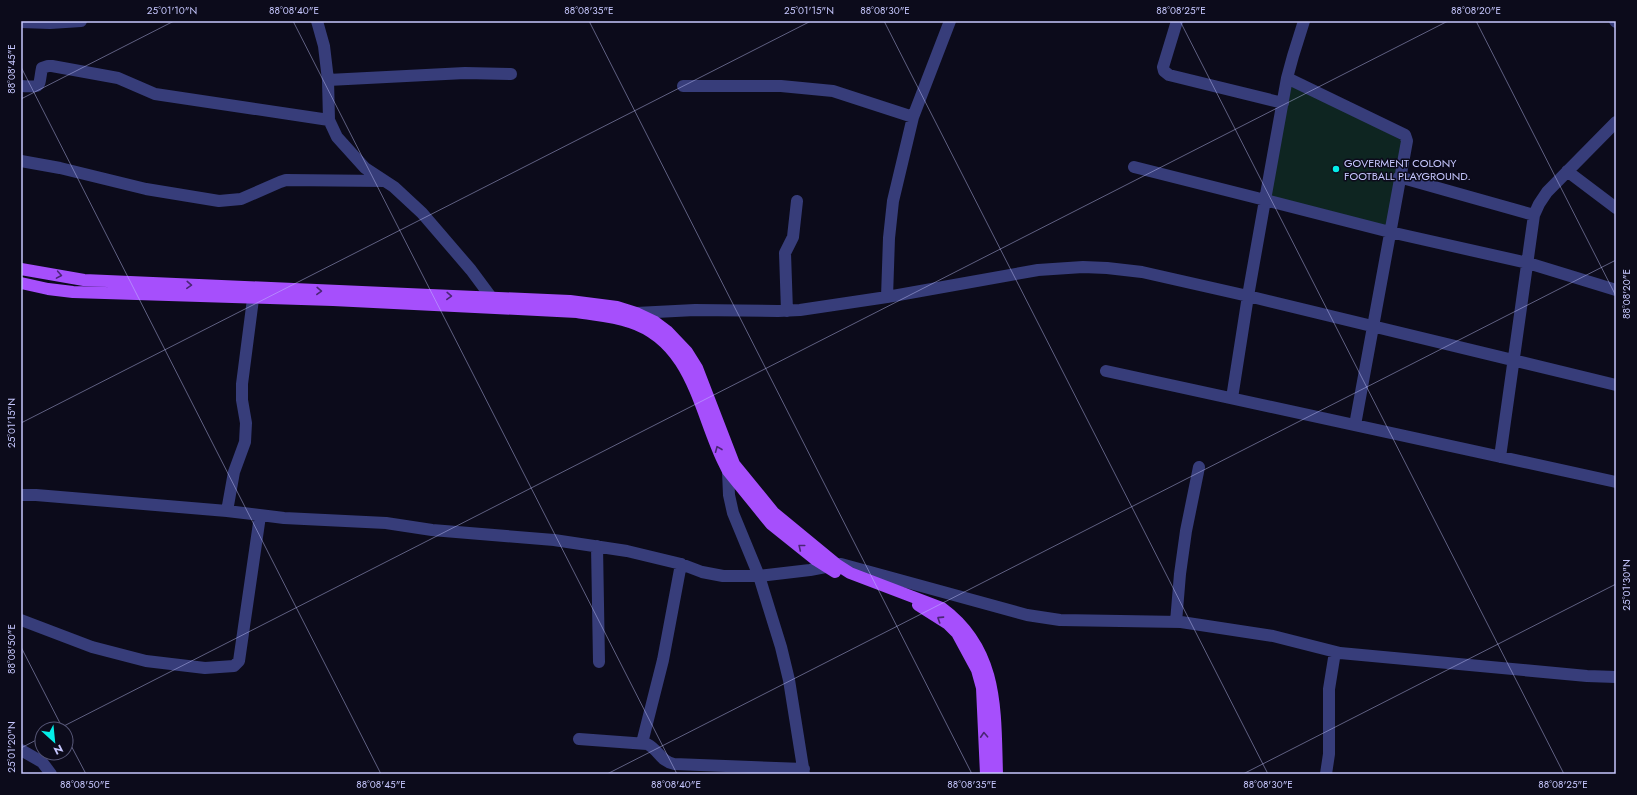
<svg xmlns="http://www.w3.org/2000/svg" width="1637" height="795" font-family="Jost,sans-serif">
<rect width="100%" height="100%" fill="#0c0b1b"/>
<!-- green -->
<path fill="#0e2521" d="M1289,81L1403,141L1388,229L1269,197Z"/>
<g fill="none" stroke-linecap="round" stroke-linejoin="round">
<!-- minor -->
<path stroke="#373d7a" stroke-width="12" d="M317,21L324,46L328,80L329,120L337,137L365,168L394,187L422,213L471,270L491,297
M1177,21L1163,67L1164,71L1169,75L1283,103
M1615,21L1616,22
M21,22L50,23L81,21
M1287,78L1293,56L1304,21
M328,80L465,73L511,74
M21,86C43,87 38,88 42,68L48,66H52L118,78L155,94L329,120
M683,86H781L833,91L913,117
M21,161L60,168L146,189L219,201L241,199L280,182L286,180L385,181
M1134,167L1265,200L1287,78L1405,135L1407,141L1355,425
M1567,171L1616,208
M1399,177L1534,215
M887,297L889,238L893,201L913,117L950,21
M787,311L785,253L793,237L797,201
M636,313L695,310L778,311L800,310L887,297L1038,270L1083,267L1107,268L1142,272L1248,296L1616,385
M1106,371L1616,482
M1232,398L1248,296L1265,200L1390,232L1528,263L1616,290
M1500,457L1534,215L1539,204L1547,192L1616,122
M732,466L728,471L729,495L733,513L759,576L781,647L789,680L804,774
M21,495H36L227,511L284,518L386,523L432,530L554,540L627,551L681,564L702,572L723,576H759L810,570L841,564L1027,615L1060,620L1181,622L1273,636L1340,653L1587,676L1616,677
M227,511L234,472L245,442L246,423L242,400V384L253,299
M597,546L599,662
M21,620L92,647L146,661L205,668L234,666L239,661L260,516
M1176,622L1180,574L1186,531L1199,467
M579,739L647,744C659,750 660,761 674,764L804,769
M642,743L663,660L681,564
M21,750L42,762L51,774
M1326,774L1329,754V689L1335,652"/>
<!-- major -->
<path stroke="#a64ffc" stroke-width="12" d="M21,269L84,280L570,301L617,307L636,313L655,322L667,331L687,352L697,368L734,464L774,513L836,564L850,573L942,608C999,650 995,711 997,774
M21,283L48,289L73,292L333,300L577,312C595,315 613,316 630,322C692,342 699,411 723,461L728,471L771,524L816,560L835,572
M918,605L948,624L957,633L977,670L982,688L986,774"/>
</g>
<!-- one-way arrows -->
<defs><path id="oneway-chevron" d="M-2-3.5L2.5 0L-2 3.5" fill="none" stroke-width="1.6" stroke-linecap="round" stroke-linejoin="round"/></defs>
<g stroke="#4a2675">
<use href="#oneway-chevron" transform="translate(59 275) rotate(10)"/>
<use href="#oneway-chevron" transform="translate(189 285) rotate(3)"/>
<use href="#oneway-chevron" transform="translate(319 291) rotate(2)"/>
<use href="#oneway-chevron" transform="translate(449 296) rotate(2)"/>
<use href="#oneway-chevron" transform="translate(718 449) rotate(-112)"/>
<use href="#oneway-chevron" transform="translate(801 547) rotate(-141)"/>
<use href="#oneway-chevron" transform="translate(940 619) rotate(-147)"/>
<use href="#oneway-chevron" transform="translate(984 735) rotate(-93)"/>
</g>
<!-- ticks -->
<path fill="none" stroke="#c6c7fe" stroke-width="1" stroke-opacity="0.45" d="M293,21L677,774M589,21L972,774M884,21L1268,774M1180,21L1564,774M1476,21L1616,296M21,67L381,774M21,99L174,21M21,423L811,21M21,647L63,729M58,729L1448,21M66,736L86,774M21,748L42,737M607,774L1616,260M1243,774L1616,584"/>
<!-- markers -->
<circle fill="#04ede7" stroke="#0c0b1b" stroke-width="1.5" cx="1336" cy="169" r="4"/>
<g text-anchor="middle" stroke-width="3" stroke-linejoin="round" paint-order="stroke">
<!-- poi labels -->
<g font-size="11" fill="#c6c7fe" stroke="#0c0b1b" text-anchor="start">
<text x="1344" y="167">GOVERMENT COLONY<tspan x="1344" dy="13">FOOTBALL PLAYGROUND.</tspan></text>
</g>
</g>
<!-- border -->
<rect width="1637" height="795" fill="none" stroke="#0c0b1b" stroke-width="44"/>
<!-- north arrow -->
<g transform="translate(54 741) rotate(153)"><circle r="19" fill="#0c0b1b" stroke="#565676"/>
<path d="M0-3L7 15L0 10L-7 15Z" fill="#04ede7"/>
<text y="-6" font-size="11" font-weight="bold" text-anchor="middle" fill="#c6c7fe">N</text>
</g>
<rect x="22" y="22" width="1593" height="751" fill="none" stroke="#c6c7fe" stroke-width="1.5"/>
<g font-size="10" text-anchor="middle" fill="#c6c7fe">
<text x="172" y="14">25°01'10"N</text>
<text x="294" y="14">88°08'40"E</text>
<text x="589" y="14">88°08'35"E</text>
<text x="809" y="14">25°01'15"N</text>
<text x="885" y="14">88°08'30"E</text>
<text x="1181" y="14">88°08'25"E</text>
<text x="1476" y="14">88°08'20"E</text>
<text transform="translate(11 69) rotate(-90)" y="4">88°08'45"E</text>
<text transform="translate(1626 294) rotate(-90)" y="4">88°08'20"E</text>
<text transform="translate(11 423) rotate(-90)" y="4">25°01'15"N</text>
<text transform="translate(1626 585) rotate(-90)" y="4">25°01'30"N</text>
<text transform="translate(11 649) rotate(-90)" y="4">88°08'50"E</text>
<text transform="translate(11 747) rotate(-90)" y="4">25°01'20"N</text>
<text x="85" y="788">88°08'50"E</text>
<text x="381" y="788">88°08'45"E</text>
<text x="676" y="788">88°08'40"E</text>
<text x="972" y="788">88°08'35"E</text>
<text x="1268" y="788">88°08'30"E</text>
<text x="1563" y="788">88°08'25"E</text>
</g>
</svg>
